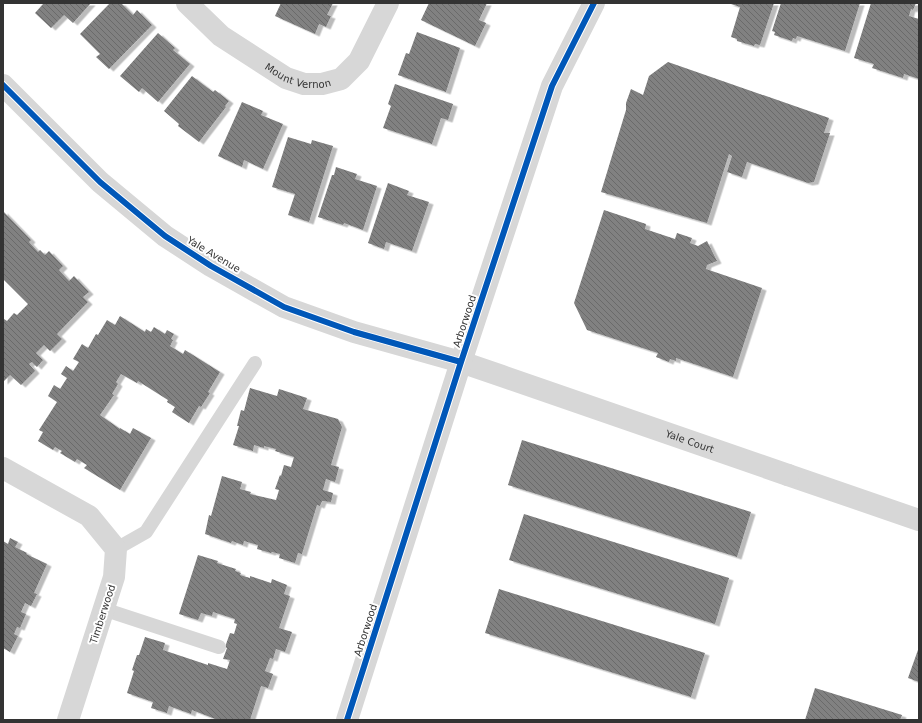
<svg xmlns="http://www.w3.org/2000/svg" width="922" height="723" font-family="'DejaVu Sans',sans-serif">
<defs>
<pattern id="building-back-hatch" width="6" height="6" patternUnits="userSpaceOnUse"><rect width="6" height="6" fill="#818181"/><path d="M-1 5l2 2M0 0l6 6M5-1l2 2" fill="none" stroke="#6a6a6a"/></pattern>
<filter id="shadow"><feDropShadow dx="4.5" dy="2.5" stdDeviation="0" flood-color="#0004"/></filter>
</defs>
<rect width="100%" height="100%" fill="#fff"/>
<!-- building -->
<path fill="url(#building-back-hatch)" filter="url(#shadow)" d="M42,3H91L73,23L64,15L51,28L35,13L43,4Z
M110,3H121L133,15L137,10L152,25L109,69L96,57L100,54L80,34Z
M281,3H333L327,15L331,16L326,27L319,24L315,34L275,16Z
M429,3H487L479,20L486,23L475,46L421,20Z
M728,3H774L760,45L755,44L754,46L737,41V39L731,37L740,7Z
M781,3H860L845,51L797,36L796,39L793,38L792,41L774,35L775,32L772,31Z
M871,3H916L913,10L911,9L909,16L919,19V79L904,74L903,78L872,68L874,64L854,58Z
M417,32L460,48L446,92L398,75L406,53L409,54Z
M158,33L175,48L173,50L190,64L158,102L142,88L139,92L120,76Z
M668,62L829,118L824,133H830L814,182L808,183L747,162L742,177L727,172L732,156L729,154L707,223L601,192L626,110V103L631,89L643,95L649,76Z
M192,76L213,92L215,90L229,101L225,106L226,107L199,142L178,126L179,124L164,111Z
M395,84L453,104L448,120L441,118L432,144L383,128L391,106L388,104Z
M242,102L263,111L261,115L283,124L263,169L244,160L242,167L218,156Z
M288,137L311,144L312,140L333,146L309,222L288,215L295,194L272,187Z
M336,167L357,174L355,179L377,186L363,230L344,223L343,225L318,217L332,175H334Z
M388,183L409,191L407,195L429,202L412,251L386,242L384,249L368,243Z
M604,210L646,224L645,229L675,239L677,233L692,238L690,243L698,246L707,241L717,261L707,265L706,269L762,288L733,377L676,358V361L670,359L669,362L656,357L658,353L587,330L574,303Z
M3,211L31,240L29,242L38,252L40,250L45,255L49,251L63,266L59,270L69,281L74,276L89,292L83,297L88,302L57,334L62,339L50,351L44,345L36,353L43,360L37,367L32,362L29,364L35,371L21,385L10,375L3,382V320L4,319L7,321L14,313L17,315L28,304L3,279Z
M120,316L145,332L146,329L151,332L154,327L165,334L167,330L174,334L171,339L173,340L170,346L183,354L185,350L220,372L208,392L210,393L201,407L199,406L189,423L172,412L175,407L167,402L168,400L138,381L137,383L121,374L116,382L118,384L112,394L114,395L100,415L120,429V428L130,434L133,428L151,438L120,490L84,468L87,465L77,459L75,462L60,453L62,451L55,447L53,450L38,441L43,432L39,430L57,402L48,396L54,385L60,389L67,378L61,374L66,366L73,371L79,362L73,359L82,344L88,348L96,334L98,335L107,320L115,325Z
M250,388L277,396L279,389L307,398L303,409L338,419L342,427L331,465L339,467L335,482L326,479L323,490L333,493L331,502L322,501L320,506L317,505L302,554L298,553L295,563L279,558L280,554L272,552L271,553L257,549L258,545L244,541L243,545L232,541L231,543L205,534L209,515L211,516L222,476L242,482L240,489L251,492L250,494L276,500L279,490L275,489L280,475L281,476L284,465L291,467L294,457L275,451L276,449L264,446V448L254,445L253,451L233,445L239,426H237L241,410L244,411Z
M522,440L751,512L737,557L508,485Z
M524,514L729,578L715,624L509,560Z
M10,538L18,542L15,547L27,553L26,554L47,564L34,593L37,594L31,606L25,603L21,612L26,614L20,628L17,627L14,634L18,636L10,652L3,648V541L8,544Z
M198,555L218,561L217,563L236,569L235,571L241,573L240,575L250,578V576L271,583L272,579L287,585L284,594L290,596L279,628L292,632L285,652L276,649L273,659L270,658L265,671L273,674L268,688L261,686L250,720H218L192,710L191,714L169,706L167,713L151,708L153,702L127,693L134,671L132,670L137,655H139L145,637L165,643L163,650L208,665V663L227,669L230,660L223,659L227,648L225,647L230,633L234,634L237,624L234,623L235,619L213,612L212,616L201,613L198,620L179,614Z
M499,589L705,653L691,697L485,633Z
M919,647V682L908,678Z
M815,688L902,715L900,720H805Z"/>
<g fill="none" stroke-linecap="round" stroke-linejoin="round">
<!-- service -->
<path stroke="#d7d7d7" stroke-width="14" d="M116,549L146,532L255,363
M103,609L219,647"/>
<!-- minor -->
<g stroke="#d7d7d7" stroke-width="22">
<path id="s1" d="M187,3L221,36L286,78L304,84H322L341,79L359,61L388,3"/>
<path d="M3,468L89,516L116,549L114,577L68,720"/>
<path d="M788,475L919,520"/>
</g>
<!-- tertiary -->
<g stroke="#d7d7d7" stroke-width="22">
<path id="s2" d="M3,85L100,182L165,236L211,266L284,307L354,332L461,362L502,376L788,475"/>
<path d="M347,720L461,362L552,86L594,3"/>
</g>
<!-- cycleway casing -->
<g stroke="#fff" stroke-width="8">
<path id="cycleway" d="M3,85L100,182L165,236L211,266L284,307L354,332L461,362
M347,720L461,362L552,86L594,3"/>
</g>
<!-- cycleway -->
<use href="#cycleway" stroke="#0057b8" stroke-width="6"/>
</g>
<g text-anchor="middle" stroke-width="4" stroke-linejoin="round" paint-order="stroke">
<!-- street labels -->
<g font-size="10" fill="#333" stroke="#fff">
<text dy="4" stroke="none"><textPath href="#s1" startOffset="136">Mount Vernon</textPath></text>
<text transform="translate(214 254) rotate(31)" y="4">Yale Avenue</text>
<text transform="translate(464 321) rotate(-72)" y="4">Arborwood</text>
<text dy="4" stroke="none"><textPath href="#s2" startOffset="788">Yale Court</textPath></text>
<text transform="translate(102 614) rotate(-72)" y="4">Timberwood</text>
<text transform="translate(365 630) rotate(-72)" y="4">Arborwood</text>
</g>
</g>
<!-- border -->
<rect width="922" height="723" fill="none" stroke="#333333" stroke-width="8"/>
</svg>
